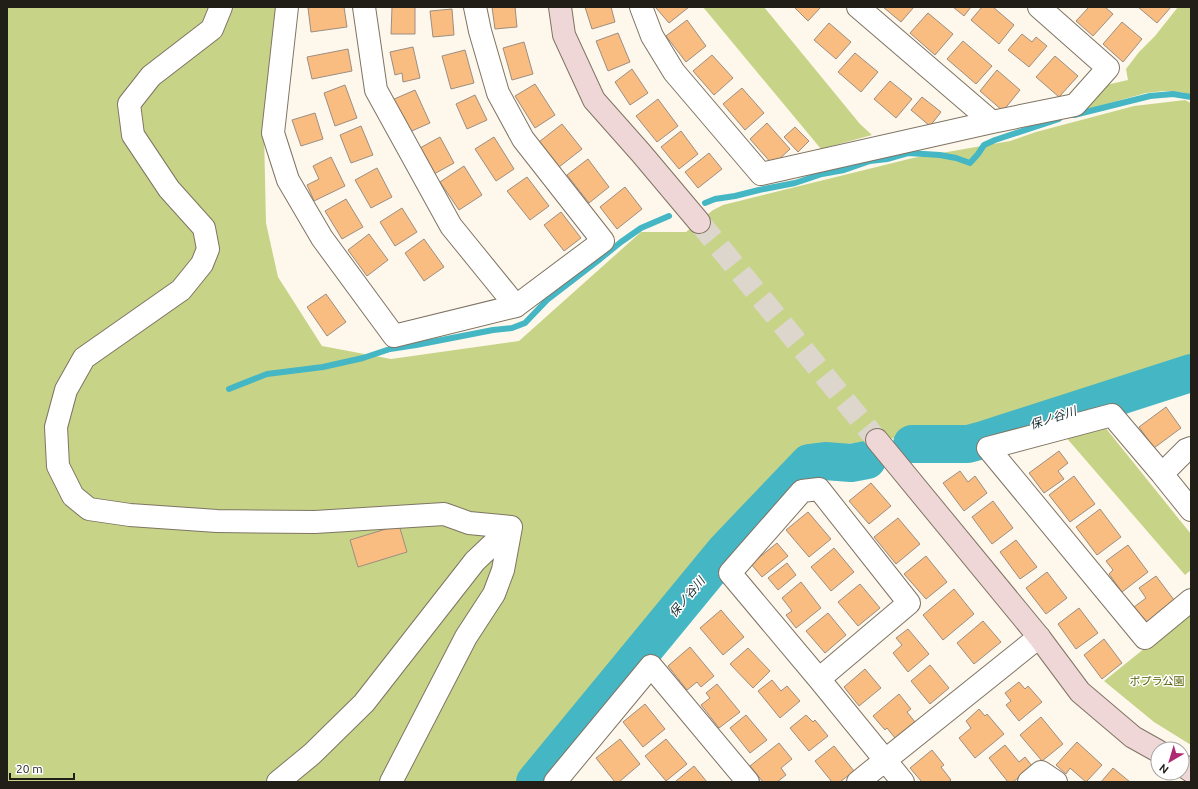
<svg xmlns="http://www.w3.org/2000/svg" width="1198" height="789" font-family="Ubuntu,'Noto Sans JP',sans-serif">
<rect width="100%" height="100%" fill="#fef7ec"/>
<!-- green -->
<path fill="#c7d487" d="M7,7H277L264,133L266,223L278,277L322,346L391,359L519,341L641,232H686L713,210L723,205L913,158L1010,141L1036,132L1134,106L1185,100L1191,103V365L991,430L904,437L807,449L713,541L519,782H7Z
M703,7H764L860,124L872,135L821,149Z
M1178,7H1191V95L1181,92L1164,91L1146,93L1085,110L1106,85L1128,80L1126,69L1139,52L1155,36Z
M1104,426L1191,534V570L1185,575L1064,435Z
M1191,611V745L1154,722L1104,681Z"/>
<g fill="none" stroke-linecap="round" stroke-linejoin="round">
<!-- stream -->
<path stroke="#45b6c3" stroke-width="6" d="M1074,115L1150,96L1173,94L1191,97
M705,203L715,199L735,196L759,190L795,183L822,174L844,170L870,161L887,159L908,153L940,155L956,158L970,163L978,154L984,145L995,140L1059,119
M229,389L267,374L323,367L363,358L390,349L416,345L493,330L512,328L525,323L548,299L600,259L621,242L641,228L669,216"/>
<!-- river -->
<path stroke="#45b6c3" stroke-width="38" d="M912,444H968L983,440L1191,373
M535,782L725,551L809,463L825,461L851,463L867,460"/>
</g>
<!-- building -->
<path fill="#f9bd82" stroke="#9d8e80" d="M313,7H344L347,27L311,32L308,8Z
M392,7H415V34H391Z
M492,7H515L517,27L495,29Z
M585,7H611L615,22L592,29Z
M657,7H689L669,23L656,8Z
M794,7H821L808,21Z
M883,7H914L901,22Z
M953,7H971L964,16Z
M982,7H993L1014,25L999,44L971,20Z
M1089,7H1105L1113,14L1093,36L1076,21Z
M1138,7H1171L1157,23Z
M452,9L454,35L433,37L430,11Z
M928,13L953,34L935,55L910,33Z
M687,20L706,46L686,62L666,36Z
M1122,22L1142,39L1123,62L1103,44Z
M829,23L851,42L836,59L814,40Z
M618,33L630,62L608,71L596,41Z
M1022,34L1032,42L1036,37L1047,46L1029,67L1008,50Z
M963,41L992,66L976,84L947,59Z
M524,42L533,74L512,80L503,48Z
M413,47L420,78L403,82L402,73L395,75L390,52Z
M348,49L352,71L312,79L307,57Z
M465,50L474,83L451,89L442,56Z
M855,53L878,72L861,92L838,72Z
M712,55L733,78L714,95L693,71Z
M1055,56L1078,76L1059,97L1036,77Z
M632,69L648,93L630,105L615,82Z
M997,70L1020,90L1003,111L980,91Z
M890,81L912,99L896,118L874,99Z
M535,84L555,115L535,128L515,96Z
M345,85L357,118L335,126L324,93Z
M742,88L764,113L745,130L723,104Z
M415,90L430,123L407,133L392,100Z
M475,95L487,120L467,129L456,104Z
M922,97L941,112L930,126L911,110Z
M658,99L678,126L657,142L636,116Z
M315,113L323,139L301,146L292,120Z
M767,123L790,149L773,165L750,139Z
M562,124L582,149L559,167L539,142Z
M361,126L373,155L351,163L340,135Z
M795,127L809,141L798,152L784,137Z
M681,131L698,154L679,169L661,147Z
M440,137L454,163L434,174L420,148Z
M494,137L514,169L496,181L475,149Z
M709,153L722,169L698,188L685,172Z
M331,157L345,186L314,201L307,185L319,179L313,166Z
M588,159L609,187L589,203L567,175Z
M464,166L482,195L459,210L440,182Z
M377,168L392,197L371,208L355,180Z
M527,177L549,206L530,220L507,191Z
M625,187L642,209L617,229L600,207Z
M346,199L363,227L342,239L325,211Z
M402,208L417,232L395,246L380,222Z
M561,212L581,238L564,251L544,225Z
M369,234L388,260L367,276L348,250Z
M424,239L444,267L424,281L405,253Z
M326,294L346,322L327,336L307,307Z
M1166,407L1181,428L1154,448L1139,427Z
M1059,451L1068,463L1058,471L1064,479L1044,493L1029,473Z
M960,471L968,482L975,476L987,493L964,511L943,483Z
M1074,476L1095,504L1070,522L1049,495Z
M871,483L891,506L869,524L849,501Z
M993,501L1013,528L992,544L972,517Z
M1100,509L1121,537L1097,555L1076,527Z
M808,512L831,539L809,557L786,530Z
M898,518L920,544L896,564L874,537Z
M399,525L407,552L358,567L350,540Z
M1016,540L1037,567L1020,579L1000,552Z
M777,543L788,556L762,577L751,564Z
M1128,545L1148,572L1122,592L1109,574L1113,570L1106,561Z
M834,548L854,572L831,591L811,567Z
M926,556L947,582L926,599L904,574Z
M787,563L796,575L778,590L768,578Z
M1047,572L1067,598L1046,614L1026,588Z
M1156,576L1174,600L1142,627L1130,610L1146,598L1139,588Z
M801,582L821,608L796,628L786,615L792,611L782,598Z
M860,584L880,608L858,626L838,602Z
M954,589L974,614L943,640L923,615Z
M1079,608L1098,633L1076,649L1058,624Z
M721,610L744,637L723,655L700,628Z
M828,613L846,635L825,653L806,631Z
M983,621L1001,642L974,664L957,643Z
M908,629L929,654L908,672L893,653L902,645L896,638Z
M1104,639L1122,663L1102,679L1084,655Z
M690,647L714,676L701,687L697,682L687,690L668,666Z
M748,648L770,671L753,688L730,664Z
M930,665L949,688L930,704L911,681Z
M865,669L881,688L859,706L844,687Z
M772,680L781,691L787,686L800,701L780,718L758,691Z
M1019,682L1025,689L1028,686L1042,702L1019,721L1006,705L1011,701L1005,693Z
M717,684L740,712L719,728L701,705L710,698L706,693Z
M899,694L911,709L907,712L915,722L895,738L887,728L885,730L873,716Z
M645,704L665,729L643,747L623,722Z
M979,709L985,716L987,714L1004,734L975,758L959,738L971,728L966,721Z
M746,715L767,740L750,753L730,728Z
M806,715L813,722L815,720L828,736L809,751L790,728Z
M1041,717L1063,744L1042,761L1020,735Z
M620,739L640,764L619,782H615L596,758Z
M666,739L687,764L666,781L645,756Z
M1077,742L1102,765L1086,782L1070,768L1066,774L1056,765Z
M779,743L792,759L781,768L786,775L777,782H763L750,766Z
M1005,745L1019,762L1025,757L1032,766L1013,782H1008L989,758Z
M834,746L854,771L840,782H832L815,761Z
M932,750L944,765L941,767L951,780L948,782H922L910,768Z
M694,766L707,782H675L676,781Z
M1113,768L1130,782H1101Z"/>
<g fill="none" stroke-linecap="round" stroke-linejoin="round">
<!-- secondary-tunnel -->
<path stroke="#ddd6cc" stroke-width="22" stroke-dasharray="22 11" stroke-linecap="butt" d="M699,222L877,440"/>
<!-- street casing -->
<g stroke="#7f7464" stroke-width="24">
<path id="street" d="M221,7L212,29L151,76L129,104L133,135L169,189L204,228L208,249L202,264L181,290L84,358L66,390L56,427L58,466L73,496L89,509L130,515L217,521L315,522L444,514L469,523L511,527
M287,7L273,133L288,180L322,238L394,336L516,306
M364,7L376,90L451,226L516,306L603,241L523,139L498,93L480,31L475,7
M641,7L652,36L674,72L761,174L992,122L1075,105L1108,68L1039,7
M858,7L992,122
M1191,448L1186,450L1162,474L1191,510
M1162,474L1112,415L988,448L1145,638L1191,600
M819,679L909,603L819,489L802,491L730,573L819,679L903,782
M278,782L312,754L364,703L475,561L511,527
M391,782L466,637L494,594L503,570L511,527
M555,782L651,666L748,782
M858,782L1039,637
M1029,782L1041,772L1056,782"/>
</g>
<!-- secondary casing -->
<g stroke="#7f7464" stroke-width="24">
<path id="secondary" d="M560,7L564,35L594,100L641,153L699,222
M877,440L1039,637L1080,692L1133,737L1158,751
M1182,765L1191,771"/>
</g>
<!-- street -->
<use href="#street" stroke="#fff" stroke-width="22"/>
<!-- secondary -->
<use href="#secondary" stroke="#efd7d7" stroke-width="22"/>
</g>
<g text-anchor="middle" stroke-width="3" stroke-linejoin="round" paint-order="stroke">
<!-- park labels -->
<g font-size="11" fill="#545e00" stroke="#fff">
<text x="1157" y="685">ポプラ公園</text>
</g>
<!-- water labels -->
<g font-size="12" font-style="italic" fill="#192d2f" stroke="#fff">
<text transform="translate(1053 418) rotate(-18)" y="4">保ノ谷川</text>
<text transform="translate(687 597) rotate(-50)" y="4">保ノ谷川</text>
</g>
</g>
<!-- border -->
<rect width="1198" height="789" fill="none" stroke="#211d17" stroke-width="16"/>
<!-- north arrow -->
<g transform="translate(1170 761) rotate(218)"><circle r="19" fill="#ffffff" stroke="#a6a5a2"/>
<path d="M0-3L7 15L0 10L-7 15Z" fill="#ae2a72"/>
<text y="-6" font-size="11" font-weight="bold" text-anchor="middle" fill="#211d17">N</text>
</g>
<!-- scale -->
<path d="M10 773v6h64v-6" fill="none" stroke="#211d17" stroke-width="2"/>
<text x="16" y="773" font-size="12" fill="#211d17" stroke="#ffffff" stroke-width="3" paint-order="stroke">20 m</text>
</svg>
